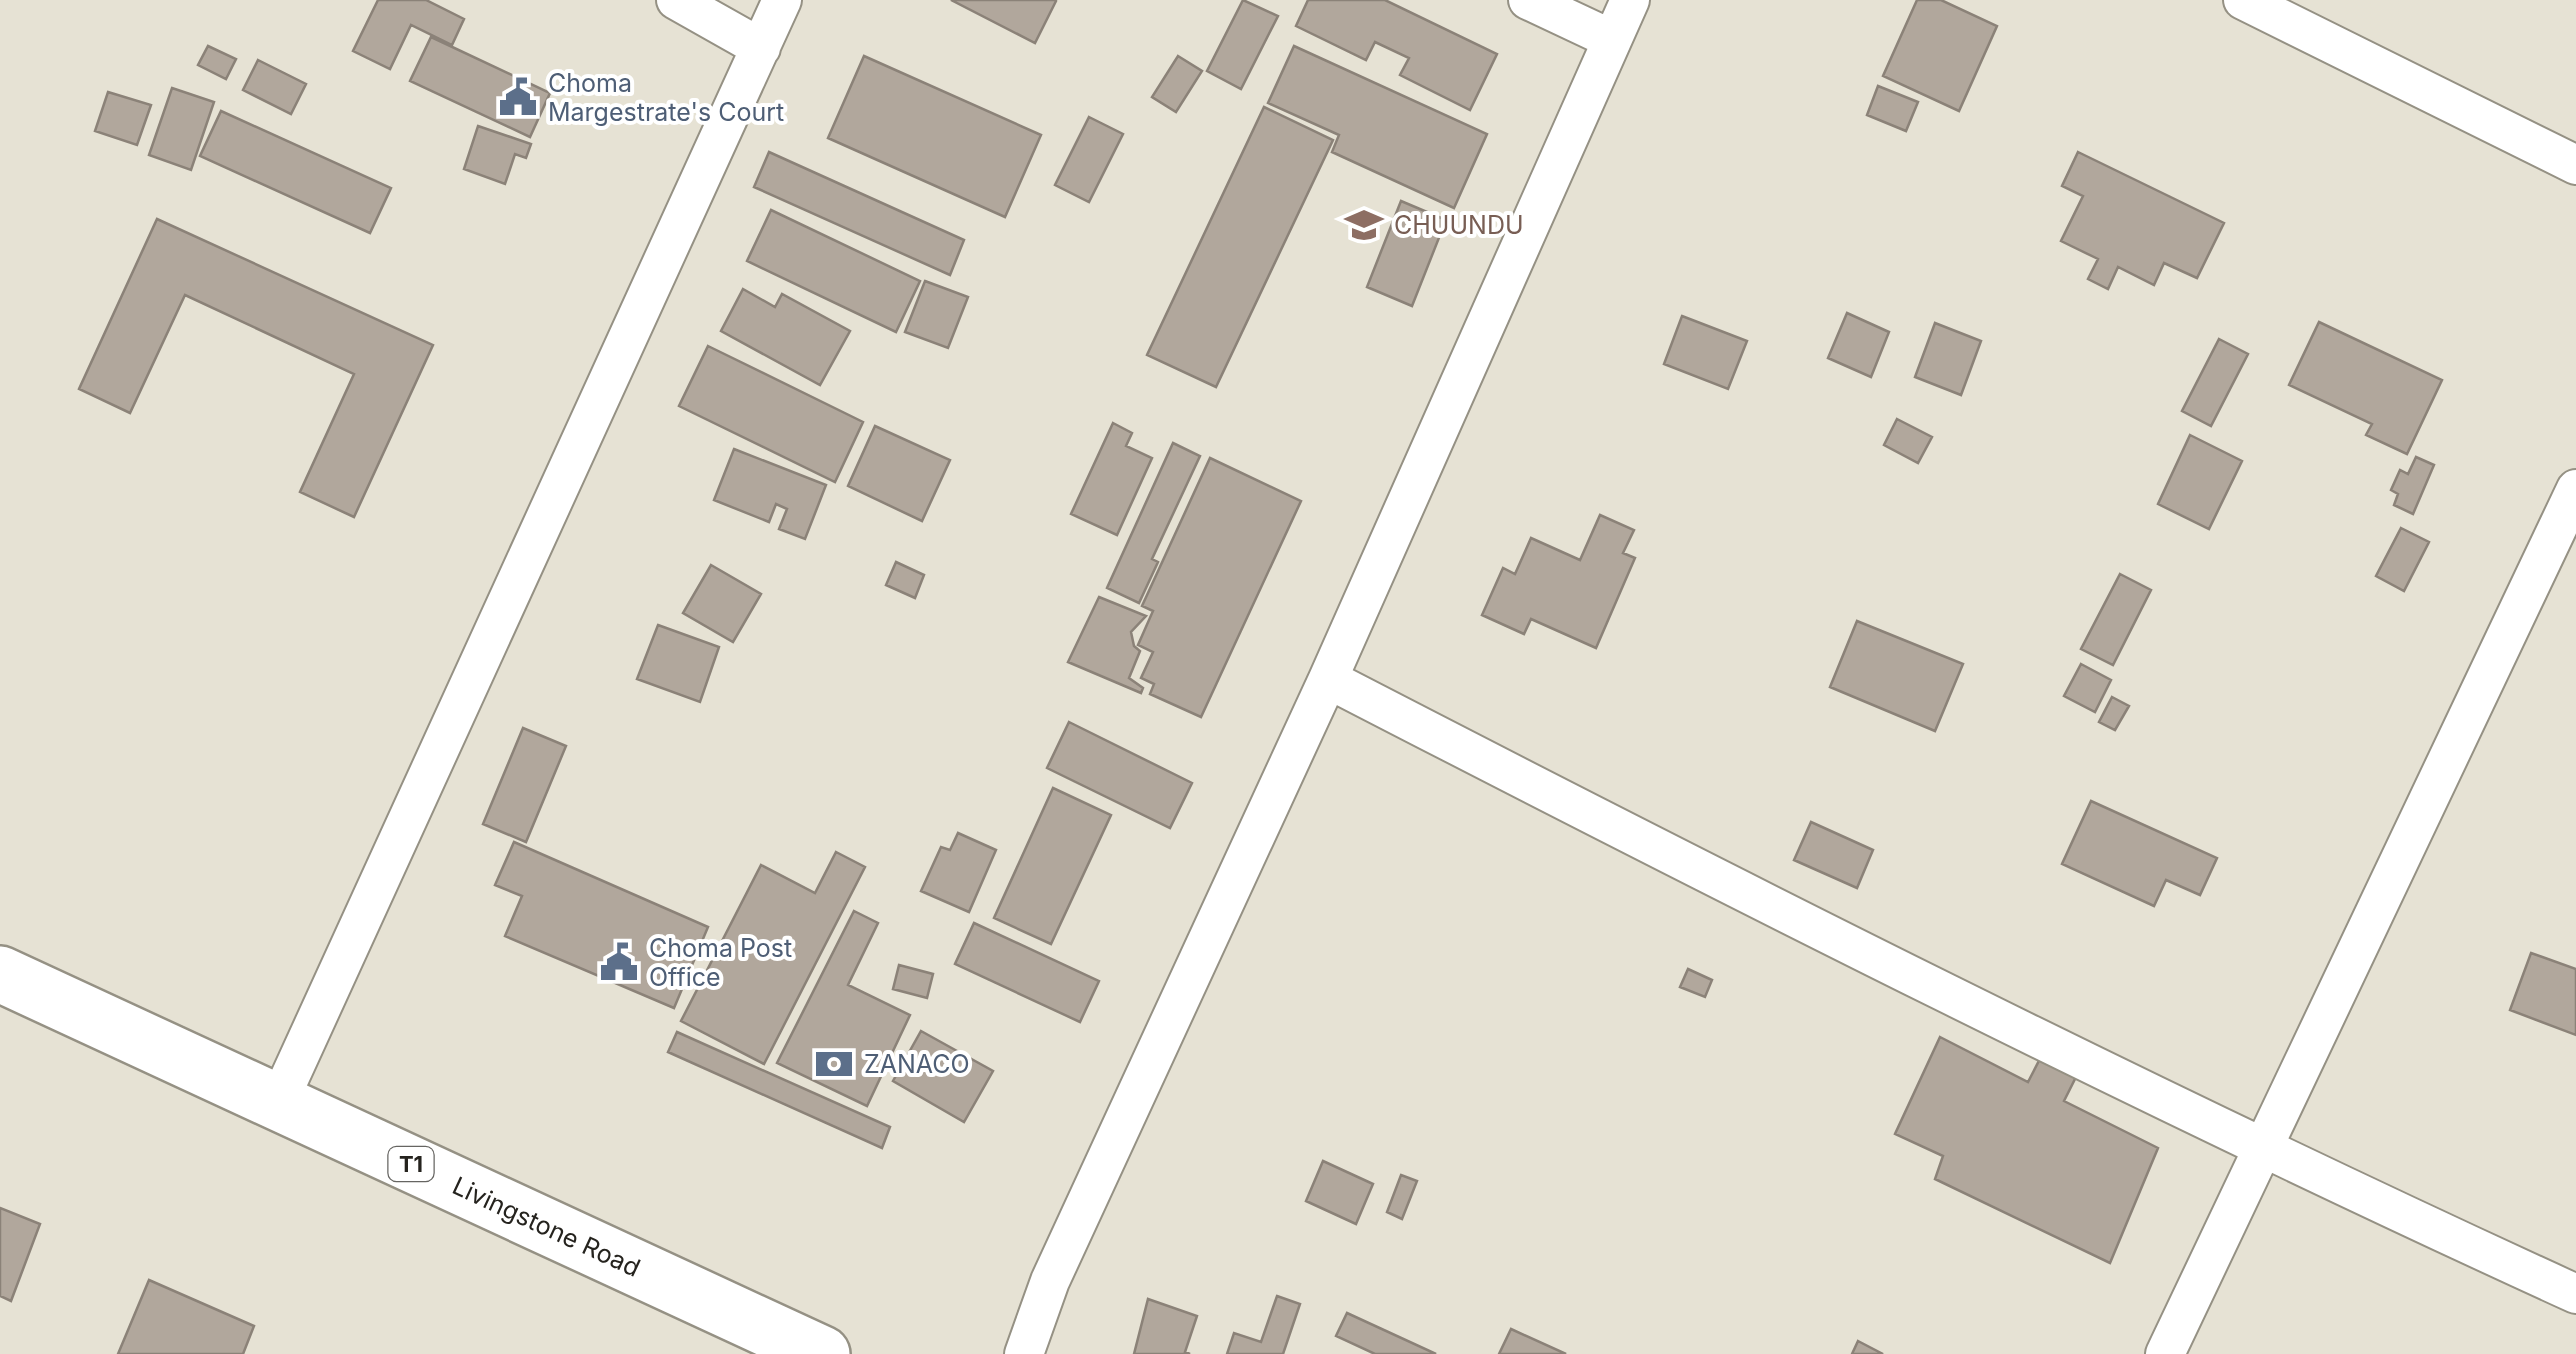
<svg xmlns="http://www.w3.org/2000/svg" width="2576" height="1354" font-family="Inter,sans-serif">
<rect width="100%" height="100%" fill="#e6e2d4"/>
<!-- building -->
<path fill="#b1a79c" stroke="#8b8278" stroke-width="2.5" d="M378,0H426L464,19L452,45L411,25L390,69L353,51Z
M951,0H1055L1056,1L1035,43Z
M1243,0L1278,16L1241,89L1207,71Z
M1308,0H1385L1497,54L1470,110L1400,75L1409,58L1375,42L1366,60L1296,26Z
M1917,0H1941L1997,26L1959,111L1883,76Z
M431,37L550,93L530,137L410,81Z
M208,46L236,59L226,79L198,65Z
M1294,46L1487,134L1454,208L1332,152L1339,135L1268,103Z
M864,56L1041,135L1005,217L828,138Z
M1178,56L1202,71L1176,112L1152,97Z
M258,60L306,84L291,114L243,90Z
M1878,86L1918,102L1906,131L1867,115Z
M172,88L214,102L191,170L149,155Z
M108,92L151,105L137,145L95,131Z
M1264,107L1333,140L1216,387L1147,355Z
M221,111L391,188L370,233L200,156Z
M1089,117L1123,134L1089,202L1055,185Z
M478,126L531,144L526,158L515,154L505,184L464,169Z
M769,152L964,240L950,275L754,187Z
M2078,152L2224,223L2197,278L2164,263L2154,285L2118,267L2108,289L2088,279L2098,259L2061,241L2083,196L2062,186Z
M1401,201L1446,220L1412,306L1367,287Z
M771,210L920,281L896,332L747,261Z
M157,219L433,345L354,517L300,492L354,374L185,295L130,413L79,389Z
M925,281L968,297L948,348L905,332Z
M743,289L775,307L782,294L850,331L820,385L721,331Z
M1847,313L1889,332L1871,377L1828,358Z
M1682,316L1747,341L1728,389L1664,364Z
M2319,322L2442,380L2407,454L2366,435L2372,424L2289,385Z
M1935,323L1981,341L1961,395L1915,377Z
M2219,339L2248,354L2211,426L2182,411Z
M708,346L863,422L835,482L679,406Z
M1897,419L1932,437L1918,463L1884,445Z
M1113,423L1132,433L1126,446L1152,458L1117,535L1071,514Z
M875,426L950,460L922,521L848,486Z
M2190,435L2242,461L2209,529L2158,504Z
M1173,443L1200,456L1152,559L1158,562L1139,603L1107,588Z
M734,449L826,485L805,539L779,529L787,509L776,504L769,522L714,500Z
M2416,457L2434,465L2413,514L2394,505L2398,494L2391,490L2400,470L2408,474Z
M1210,458L1301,501L1201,717L1150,694L1154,684L1141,678L1153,652L1138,645L1153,611L1142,606Z
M1600,515L1634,530L1623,553L1635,558L1596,648L1531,619L1524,634L1482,615L1503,568L1515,574L1531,538L1580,560Z
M2401,528L2429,542L2404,591L2376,576Z
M896,562L924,575L915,598L886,585Z
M711,565L761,594L733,642L683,613Z
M2120,574L2151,590L2113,665L2081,649Z
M1099,597L1146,616L1131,632L1134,646L1140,651L1129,678L1143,688L1141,693L1068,662Z
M1857,621L1963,664L1935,731L1830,687Z
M658,625L719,647L700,702L637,679Z
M2081,664L2111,680L2095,712L2064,696Z
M2112,697L2129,706L2115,730L2099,722Z
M1069,722L1192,783L1170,828L1047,768Z
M523,728L566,746L526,842L483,824Z
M1053,788L1111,815L1051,944L994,918Z
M2091,801L2217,858L2200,895L2166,880L2154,906L2062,864Z
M1811,822L1873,850L1857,888L1794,860Z
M958,833L996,850L969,912L921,891L941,847L950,850Z
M514,842L708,927L674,1008L505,936L522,896L495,885Z
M836,852L865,867L764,1064L681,1021L761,865L815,893Z
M854,911L878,923L848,985L910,1015L867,1106L777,1063Z
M974,923L1099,981L1080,1022L955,964Z
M2531,953L2576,969V1035L2510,1010Z
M899,965L933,974L927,998L893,989Z
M1688,969L1712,980L1705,997L1680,987Z
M921,1031L993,1071L964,1122L893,1081Z
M677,1032L890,1127L882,1148L668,1052Z
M1940,1037L2028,1082L2044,1051L2080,1069L2064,1101L2158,1148L2110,1263L1935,1179L1943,1156L1895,1134Z
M1323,1161L1373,1184L1356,1224L1306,1201Z
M1401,1175L1417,1181L1402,1219L1387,1212Z
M0,1208L40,1224L11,1301L0,1296Z
M149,1280L254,1326L243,1354H118Z
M1277,1296L1300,1304L1283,1354H1227L1234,1333L1261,1342Z
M1148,1299L1197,1316L1185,1352L1190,1354H1134Z
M1347,1313L1436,1354H1375L1336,1336Z
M1511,1329L1566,1354H1499Z
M1858,1341L1883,1354H1852Z"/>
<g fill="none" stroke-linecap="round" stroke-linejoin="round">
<!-- street casing -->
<g stroke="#959184" stroke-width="42">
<path id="street" d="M676,0L761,48
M1528,0L1611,39
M2243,0L2576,165
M1328,679C1740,892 2154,1101 2576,1294
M278,1103L782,0
M1024,1354L1050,1281L1328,679L1630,0
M2165,1354L2576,489"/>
</g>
<!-- highway casing -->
<g stroke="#959184" stroke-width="60">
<g id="highway">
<path id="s1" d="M0,974L822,1354"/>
</g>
</g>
<!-- street -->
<use href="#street" stroke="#fff" stroke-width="38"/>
<!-- highway -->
<use href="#highway" stroke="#fff" stroke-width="55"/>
</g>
<!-- icons -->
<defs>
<g id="civic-bare" transform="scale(3)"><path d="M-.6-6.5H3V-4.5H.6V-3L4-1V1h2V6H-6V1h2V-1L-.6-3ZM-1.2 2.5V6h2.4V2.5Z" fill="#5c6f8a" stroke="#fff" stroke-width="2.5" paint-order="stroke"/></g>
<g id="school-bare" transform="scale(3)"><path d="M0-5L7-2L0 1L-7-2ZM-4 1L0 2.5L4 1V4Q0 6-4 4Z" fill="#8d6e63" stroke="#fff" stroke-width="2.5" paint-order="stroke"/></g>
<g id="bank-bare" transform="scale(3)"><path d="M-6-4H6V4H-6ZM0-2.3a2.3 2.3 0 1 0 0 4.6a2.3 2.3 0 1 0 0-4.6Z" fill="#5c6f8a" stroke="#fff" stroke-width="2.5" paint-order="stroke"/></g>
</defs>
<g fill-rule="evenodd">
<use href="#civic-bare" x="518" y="97"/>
<use href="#school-bare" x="1364" y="225"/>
<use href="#civic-bare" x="619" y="962"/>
<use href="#bank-bare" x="834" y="1064"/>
</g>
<g text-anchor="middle" stroke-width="8" stroke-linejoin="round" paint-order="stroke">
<!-- shield labels -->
<rect fill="#fff" stroke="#666562" stroke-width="2.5" x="388.5" y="1147" width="45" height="34" rx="8"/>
<g font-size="22" font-weight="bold" fill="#25231e">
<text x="411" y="1172">T1</text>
</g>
<!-- service labels -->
<g font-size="25" fill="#4e5e75" stroke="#fff" text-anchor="start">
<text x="548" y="92">Choma<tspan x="548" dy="29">Margestrate's Court</tspan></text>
<text x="649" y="957">Choma Post<tspan x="649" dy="29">Office</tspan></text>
<text x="864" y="1073">ZANACO</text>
</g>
<!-- education labels -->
<g font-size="25" fill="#785e54" stroke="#fff" text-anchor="start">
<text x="1394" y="234">CHUUNDU</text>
</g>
<!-- street labels -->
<g font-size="25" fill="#25231e" stroke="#fff">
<text dy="9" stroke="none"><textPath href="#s1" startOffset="602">Livingstone Road</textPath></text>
</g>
</g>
</svg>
